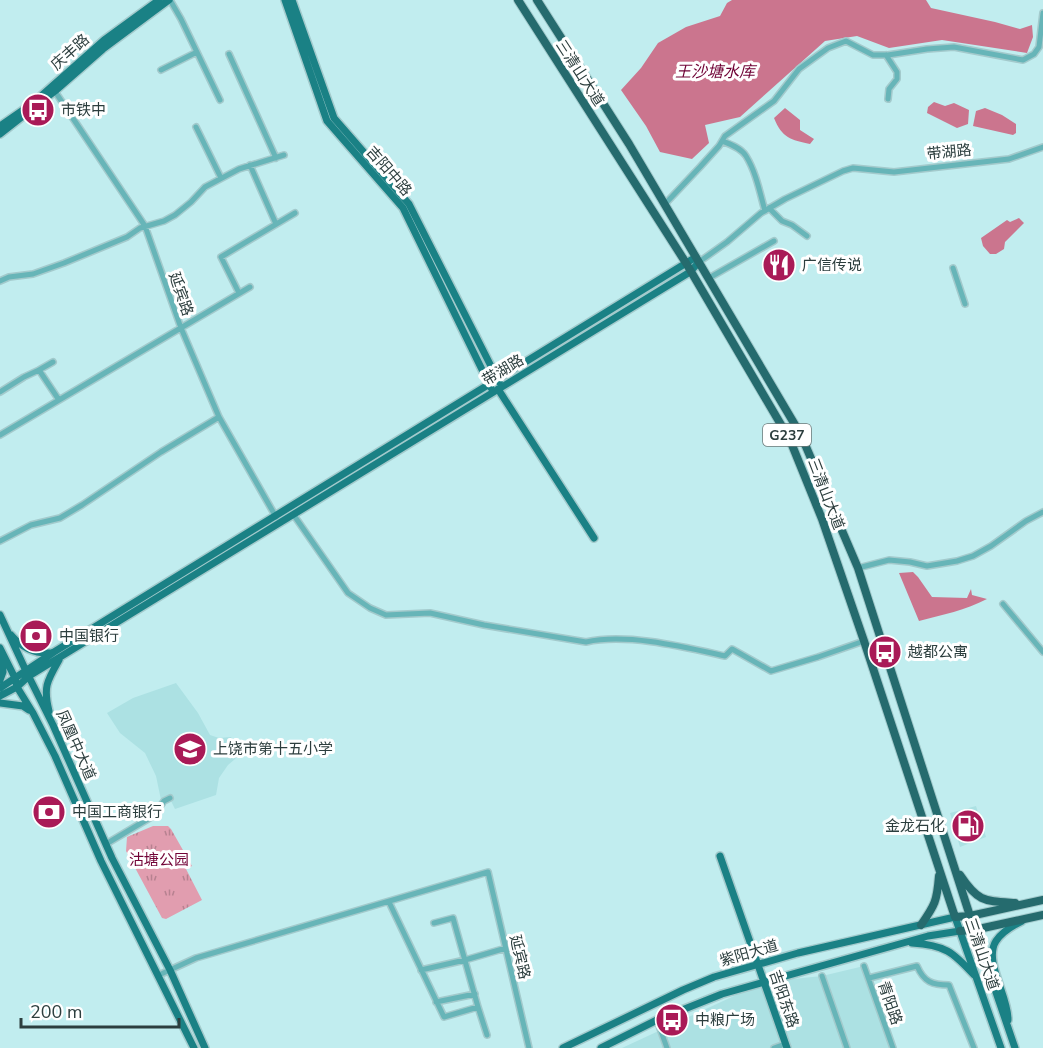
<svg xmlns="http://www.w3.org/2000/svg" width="1043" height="1048" font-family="'Nunito Sans','Noto Sans SC',sans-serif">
<defs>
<pattern id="park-tufts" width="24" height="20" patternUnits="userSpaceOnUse" patternTransform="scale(1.5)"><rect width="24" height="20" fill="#e19daf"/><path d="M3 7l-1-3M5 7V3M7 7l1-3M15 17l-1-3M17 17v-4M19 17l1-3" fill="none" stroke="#b78190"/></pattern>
</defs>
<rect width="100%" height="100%" fill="#c1edef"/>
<!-- built -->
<path fill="#ace1e3" d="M176,683L198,713L210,735L219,738L231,737L241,754L228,765L219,778L216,795L175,809L168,795L161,800L156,776L145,753L120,733L107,713L133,698Z
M976,806L986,837L960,847L950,813Z
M864,966L893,1048H622L764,982L822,976Z"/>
<!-- park -->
<path fill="url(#park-tufts)" d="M153,826H168L171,829L192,866L186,869L202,900L166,919L162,918L126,851L127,837Z"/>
<!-- water -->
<path fill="#cb758e" d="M732,0H926L931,8L995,22L1020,29L1032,25L1033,37L1027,53L942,40L889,48L857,36L825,41L740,117L705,125L709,143L692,159L660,152L646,126L621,90L641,68L658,43L686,27L720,16L727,3Z
M934,102L945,106L954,103L969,110L968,124L957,128L927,113L928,107Z
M785,108L800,120V130L814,139L810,144C791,140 782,138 774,118Z
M985,108L1002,115L1016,124V133L1013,135L973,126L976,111Z
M1019,218L1024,223L1005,242L1004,249L996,254H990L983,246L981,238L1007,220L1010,222Z
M913,572L918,577L932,597L967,598L971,589L972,595L987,599C966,610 942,615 919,621L899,573Z"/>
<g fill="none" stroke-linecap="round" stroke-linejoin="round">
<!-- minor casing -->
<g stroke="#a3cacc" stroke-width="8">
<path id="minor" d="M170,0L181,19L220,100
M229,54L276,158
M886,55L897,72V79L889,89L888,99
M161,70L197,52
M54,90L145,226L181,328L219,417L276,517
M196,127L221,178
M722,141C730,144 741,148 746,156C756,172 760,193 765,211
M250,165L276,224
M665,204L700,167L719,146L725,136L774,101L799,69L828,48L846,41L873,55H888L927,49L954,47L1023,60L1034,54L1039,47L1043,13
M769,208L782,221L792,225L807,236
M699,262L727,242L761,213L785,199L843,171L853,168L894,172L1009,159L1043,147
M953,268L965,304
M709,278L774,241
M0,281L9,277L33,274L64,263L127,237L140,228L164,221L175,215L191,202L205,187L239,169L284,155
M239,293L221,257L295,213
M39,370L53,362
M0,392L24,377L39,370L59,400
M0,435L250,287
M293,514L348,593L370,608L386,615L430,613L484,625L586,642C627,633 684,647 725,656L732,649L771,671L818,657L864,641
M0,541L31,525L60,518L82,505L161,452L219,417
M858,568L889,560L910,562L927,566L957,561L973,556L991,546L1026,521L1043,512
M1003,604L1043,652
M106,844L153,816L164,801L170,798
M389,902L444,1017L478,1007L487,1035
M434,923L453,918L478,1007
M864,966L893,1048
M421,970L465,960L506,948
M159,975L196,958L488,872L529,1048
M822,976L847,1048
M869,978L917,966C924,982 932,985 949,985L974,1048
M436,1002L475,994
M657,1020L667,1048
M774,1048L785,1044"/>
</g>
<!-- major casing -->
<g stroke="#a3cacc" stroke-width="10">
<path id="major" d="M285,0L327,121L403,208L491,388
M292,0L334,118L409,204L499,382
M0,126L33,103L104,40L159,0
M0,134L55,91L103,49L169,0
M498,389L594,538
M0,615L26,671L53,725L112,858L170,970L205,1048
M11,635C22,648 34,654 51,653
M0,648L15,678L17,687L33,713L55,756L101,861L194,1048
M0,680L3,672L2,656
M0,688L54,652L696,257
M0,696L17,687L29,676L690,272L699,262
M0,703L23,706L29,710
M49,711C43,687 47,681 59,660
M720,856L787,1048
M970,916L1015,1048
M912,943C945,945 953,952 974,975
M1008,1020C1009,997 983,961 996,941C1002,932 1012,926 1022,921
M563,1048L683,990L714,977L798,953L955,917L1001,1048
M601,1048L657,1020L722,994L928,936L960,931"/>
</g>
<!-- highway casing -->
<g stroke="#a3cacc" stroke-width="10">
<path id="highway" d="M518,0L686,263L790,440L822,519L864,641L955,917L970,916L1043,900
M537,0L629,144L801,435L858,568L970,916
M960,875C978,902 984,901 1015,903
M921,925C935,905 937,901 939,876
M960,931L974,930L1043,915"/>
</g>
<!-- minor -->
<use href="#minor" stroke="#67b5b8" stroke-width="5"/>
<!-- major -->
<use href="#major" stroke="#1a8185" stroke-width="7"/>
<!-- highway -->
<use href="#highway" stroke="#256b6e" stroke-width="8"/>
</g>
<!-- icons -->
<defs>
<g id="bus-disc" transform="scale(1.725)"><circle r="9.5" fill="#a91a57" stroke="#fff"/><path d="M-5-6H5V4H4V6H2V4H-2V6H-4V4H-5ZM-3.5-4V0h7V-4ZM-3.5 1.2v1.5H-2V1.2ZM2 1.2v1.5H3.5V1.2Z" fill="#fff"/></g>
<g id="restaurant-disc" transform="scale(1.725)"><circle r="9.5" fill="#a91a57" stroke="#fff"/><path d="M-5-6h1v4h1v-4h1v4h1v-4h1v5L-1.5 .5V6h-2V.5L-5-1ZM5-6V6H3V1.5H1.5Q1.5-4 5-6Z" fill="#fff"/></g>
<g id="bank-disc" transform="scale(1.725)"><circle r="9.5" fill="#a91a57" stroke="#fff"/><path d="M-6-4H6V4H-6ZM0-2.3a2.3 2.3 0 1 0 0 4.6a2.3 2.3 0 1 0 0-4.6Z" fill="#fff"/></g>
<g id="school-disc" transform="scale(1.725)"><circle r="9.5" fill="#a91a57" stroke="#fff"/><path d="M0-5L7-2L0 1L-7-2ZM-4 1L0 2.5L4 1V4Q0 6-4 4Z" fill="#fff"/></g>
<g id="fuel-disc" transform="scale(1.725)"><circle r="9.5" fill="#a91a57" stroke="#fff"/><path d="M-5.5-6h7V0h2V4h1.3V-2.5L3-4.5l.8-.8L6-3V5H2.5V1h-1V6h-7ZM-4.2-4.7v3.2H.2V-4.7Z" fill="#fff"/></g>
</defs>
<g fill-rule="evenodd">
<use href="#bus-disc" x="38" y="110"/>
<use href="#restaurant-disc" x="779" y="265"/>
<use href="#bank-disc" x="36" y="636"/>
<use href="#bus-disc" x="885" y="652"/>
<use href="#school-disc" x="190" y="749"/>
<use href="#bank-disc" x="49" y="812"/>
<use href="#fuel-disc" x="968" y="826"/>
<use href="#bus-disc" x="672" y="1020"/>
</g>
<g text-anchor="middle" stroke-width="6" stroke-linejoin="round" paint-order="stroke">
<!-- shield labels -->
<rect fill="#fff" stroke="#6b7878" stroke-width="1.5" x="763" y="424" width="48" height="22" rx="4.5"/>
<g font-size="14" font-weight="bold" fill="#2c3e3e">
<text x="787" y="440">G237</text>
</g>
<!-- street labels -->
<g font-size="15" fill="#2c3e3e" stroke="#fff">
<text transform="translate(70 52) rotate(-42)" y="5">庆丰路</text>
<text transform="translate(580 73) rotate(57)" y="5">三清山大道</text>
<text transform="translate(949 152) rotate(-6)" y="5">带湖路</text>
<text transform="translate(389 171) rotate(49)" y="5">吉阳中路</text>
<text transform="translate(181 294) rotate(71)" y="5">延宾路</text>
<text transform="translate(503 370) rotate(-31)" y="5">带湖路</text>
<text transform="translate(826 494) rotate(69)" y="5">三清山大道</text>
<text transform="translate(76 745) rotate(66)" y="5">凤凰中大道</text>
<text transform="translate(749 953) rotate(-16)" y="5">紫阳大道</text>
<text transform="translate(982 954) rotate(71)" y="5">三清山大道</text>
<text transform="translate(520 957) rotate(77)" y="5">延宾路</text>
<text transform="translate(784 999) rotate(71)" y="5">吉阳东路</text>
<text transform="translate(890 1003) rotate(71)" y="5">青阳路</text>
</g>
<!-- poi labels -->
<g font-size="15" fill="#2c3e3e" stroke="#fff" text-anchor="start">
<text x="61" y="115">市铁中</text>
<text x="802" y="270">广信传说</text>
<text x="59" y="641">中国银行</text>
<text x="908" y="657">越都公寓</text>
<text x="213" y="754">上饶市第十五小学</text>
<text x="72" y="817">中国工商银行</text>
<text x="945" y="831" text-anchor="end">金龙石化</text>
<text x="695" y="1025">中粮广场</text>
</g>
<!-- park labels -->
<g font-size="15" fill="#720437" stroke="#fff">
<text x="159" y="865">沽塘公园</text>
</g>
<!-- water labels -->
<g font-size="16" font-style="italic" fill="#6e0034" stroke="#fff">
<text x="715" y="77">王沙塘水库</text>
</g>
</g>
<!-- scale -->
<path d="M21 1018v9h158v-9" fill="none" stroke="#2c3e3e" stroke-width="3"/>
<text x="30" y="1018" font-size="18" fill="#2c3e3e" stroke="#ffffff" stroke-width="4.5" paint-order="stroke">200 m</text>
</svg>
